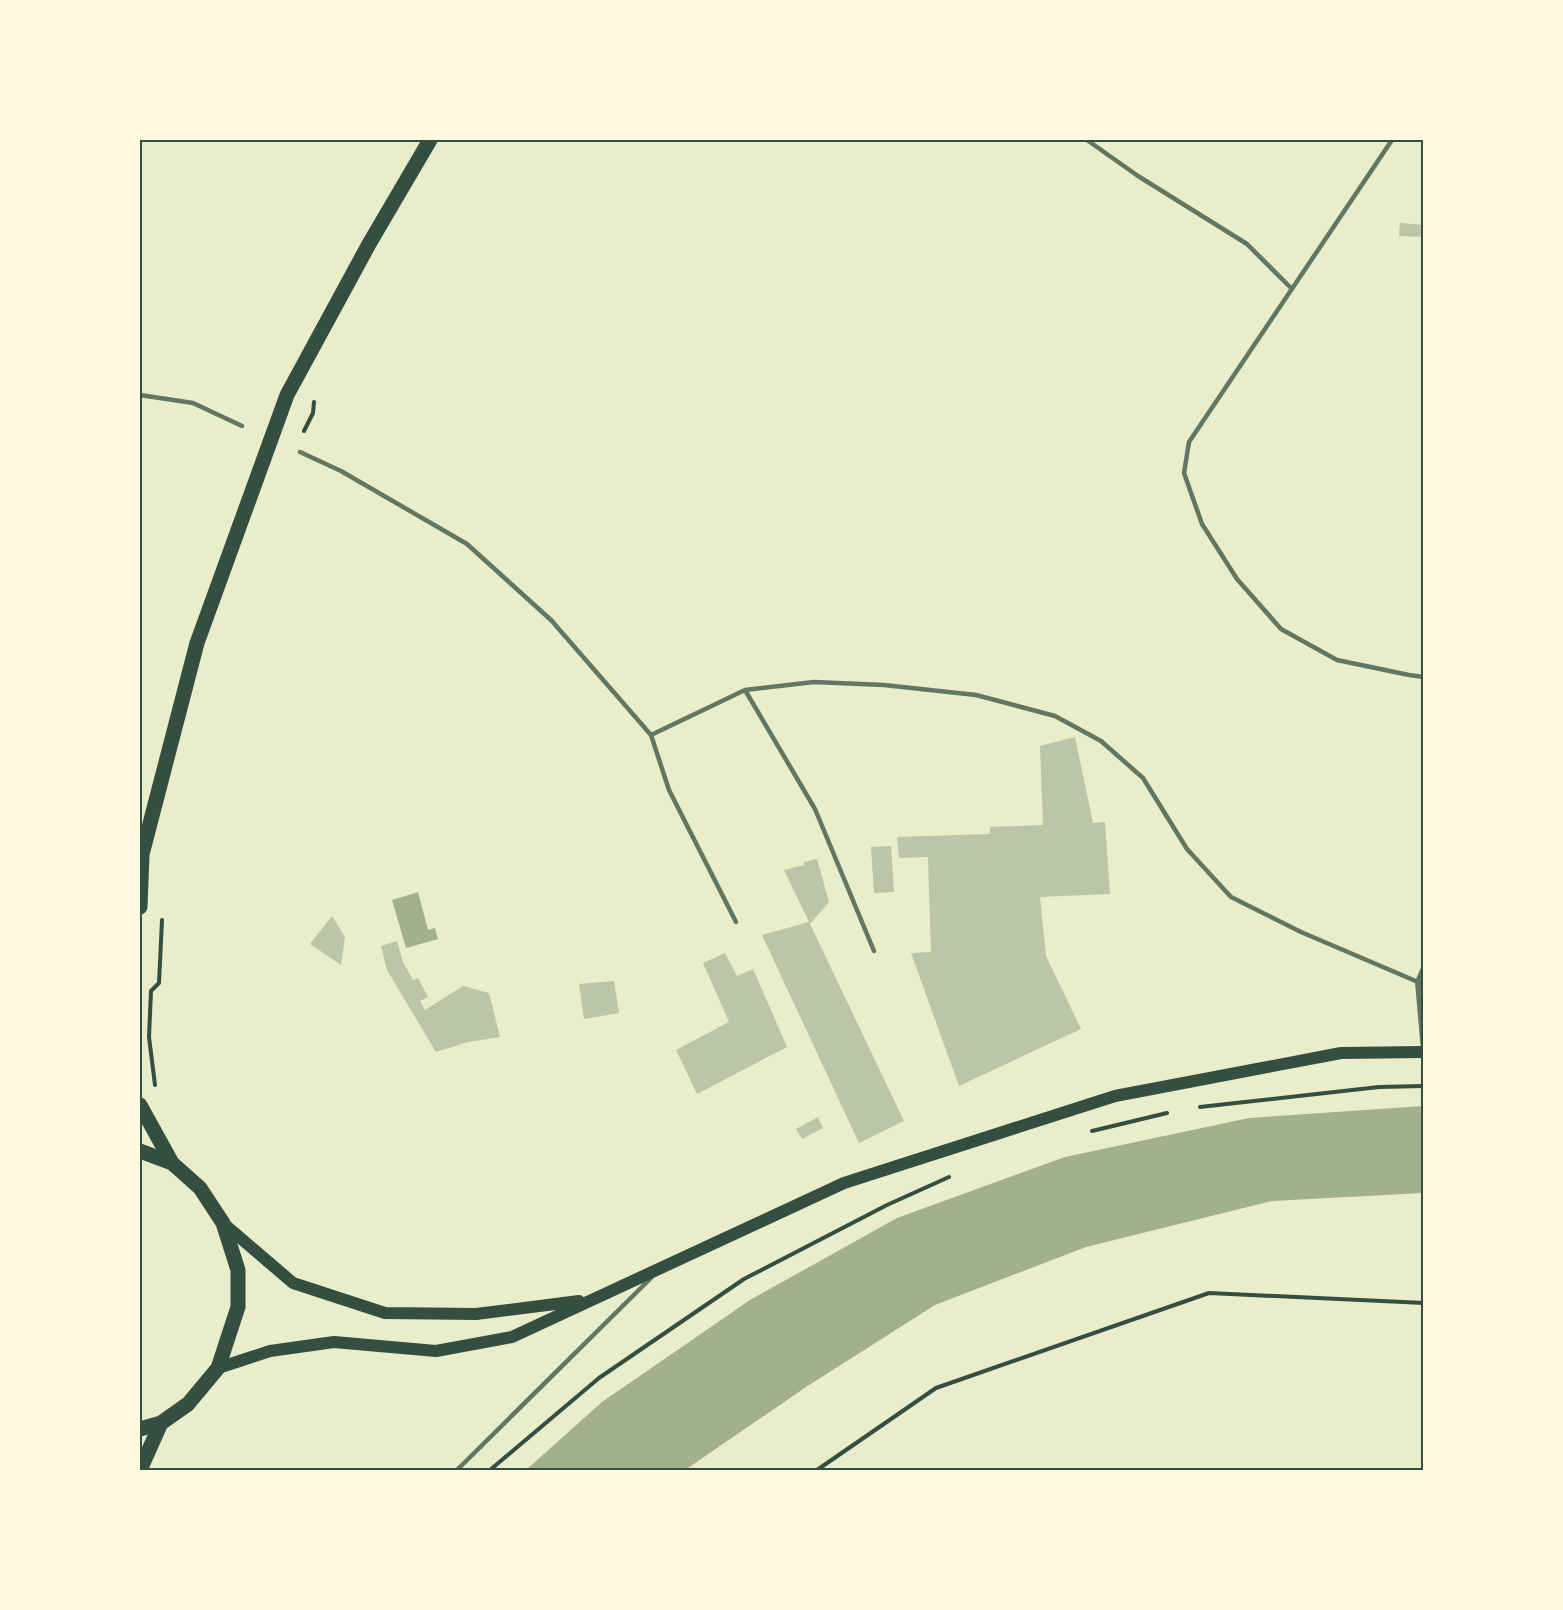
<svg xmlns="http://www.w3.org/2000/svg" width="1563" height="1610" font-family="Montserrat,sans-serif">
<rect width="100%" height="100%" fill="#e9edc9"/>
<!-- water -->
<path fill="#a3b18a" d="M418,892L428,930L435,928L438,939L406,948L392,900Z
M1423,1106V1193L1272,1201L1086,1247L935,1305L806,1387L685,1470H526L602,1402L750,1300L897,1218L1065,1157L1249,1118Z"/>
<!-- building -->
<path fill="#bcc5a7" d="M1400,223L1424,225V237L1399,236Z
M1075,737L1093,823L1105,822L1110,894L1040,897L1046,956L1081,1029L959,1086L911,953L931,952L928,857L899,858L897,837L990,834V827L1043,825L1040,746Z
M891,846L894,892L874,893L871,847Z
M817,859L829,902L810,924L904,1121L859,1143L762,935L809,922L784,870L804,865V862Z
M332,916L345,937L341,965L310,944Z
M397,941L403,962L413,980L418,978L428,997L420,1001L425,1010L463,986L489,993L500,1037L468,1042L436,1052L387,970L381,946Z
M725,953L737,976L753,969L787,1047L697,1094L676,1050L729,1022L703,963Z
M614,981L619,1013L584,1019L579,984Z
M818,1117L823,1128L802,1139L796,1129Z"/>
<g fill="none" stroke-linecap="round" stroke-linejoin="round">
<!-- path -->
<path stroke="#344e41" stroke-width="4" d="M304,431L313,413L314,402
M155,1085L149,1037L151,991L159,983L162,920
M1200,1107L1379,1087L1424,1086
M1092,1131L1167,1113
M490,1470L599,1378L744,1279L887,1205L949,1177
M817,1470L936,1388L1209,1293L1424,1303"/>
<!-- service -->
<path stroke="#617663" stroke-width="4.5" d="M1087,140L1138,176L1247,244L1291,288
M1392,140L1189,442L1184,473L1202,524L1237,579L1281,629L1337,660L1409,675L1424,677
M140,395L193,403L242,426
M300,452L341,471L467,544L551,620L651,735
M745,690L815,809L874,951
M736,922L669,790L651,735L745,690L814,682L884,685L976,695L1055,716L1101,741L1143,778L1187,849L1231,897L1301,932L1418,982
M457,1470L651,1278"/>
<!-- minor -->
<path stroke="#617663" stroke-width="6" d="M1424,968L1418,982L1424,1051"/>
<!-- secondary -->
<path stroke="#344e41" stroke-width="12" d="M223,1223L293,1283L385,1313L476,1314L579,1301
M218,1368L270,1351L334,1342L436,1351L512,1337L844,1183L1115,1096L1341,1053L1424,1052"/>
<!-- primary -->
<path stroke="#344e41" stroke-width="15" d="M140,862L197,643L287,395L369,244L430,140
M140,907L142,855
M140,1105L172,1163L200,1188L223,1223L238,1270V1307L218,1368L188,1404L161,1423L140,1429
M140,1151L172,1163
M140,1470L161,1423"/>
</g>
<!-- border -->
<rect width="1563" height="1610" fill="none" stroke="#fefae0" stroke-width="282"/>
<rect x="141" y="141" width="1281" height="1328" fill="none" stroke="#344e41" stroke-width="2"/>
</svg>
